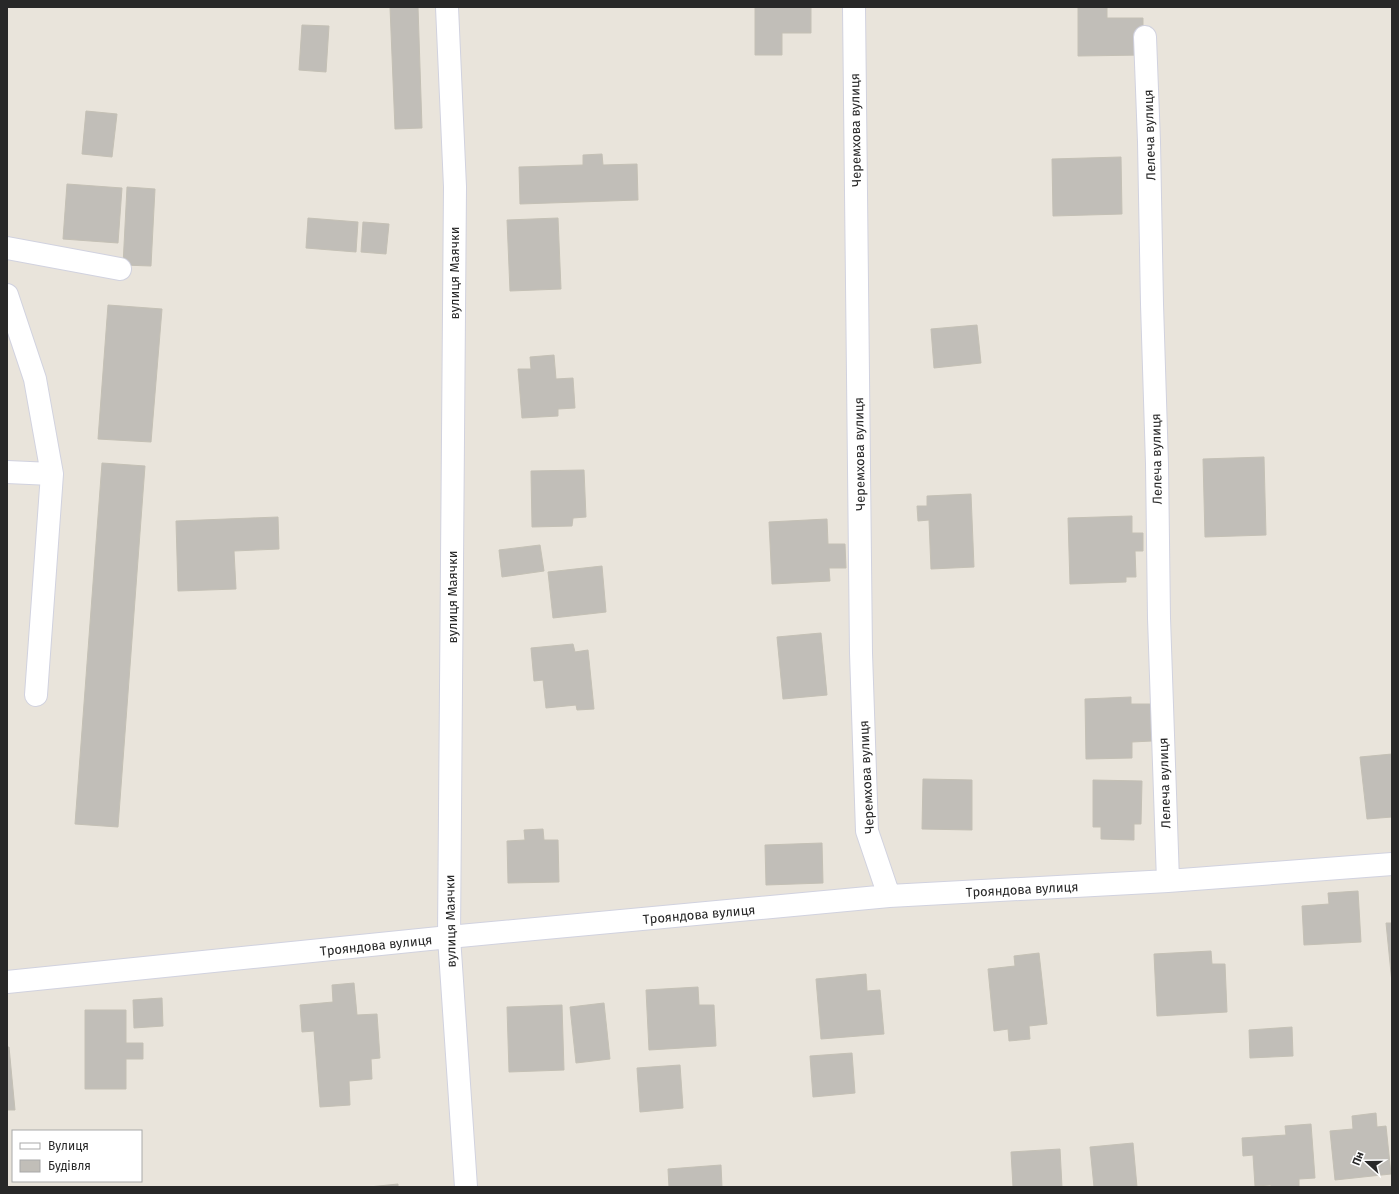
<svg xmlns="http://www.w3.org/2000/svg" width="1399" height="1194" font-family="'Fira Sans',sans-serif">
<rect width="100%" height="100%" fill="#e9e4db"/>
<!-- building -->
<path fill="#c1beb8" stroke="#c4c0b5" d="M390,7H418L422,128L395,129Z
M755,7H811V33H782V55H755Z
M1078,7H1107V18H1143V55L1078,56Z
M302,25L329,26L326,72L299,70Z
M86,111L117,114L112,157L82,154Z
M602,154L603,165L637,164L638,200L520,204L519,167L583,165V155Z
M1121,157L1122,214L1053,216L1052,159Z
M67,184L122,188L118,243L63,239Z
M127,187L155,189L151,266L123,265Z
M308,218L358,222L356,252L306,248Z
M558,218L561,289L510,291L507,220Z
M363,222L389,224L386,254L361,252Z
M108,305L162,309L151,442L98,439Z
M977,325L981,363L934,368L931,329Z
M554,355L556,379L573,378L575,408L558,409V416L522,418L518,369H531L530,357Z
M1264,457L1266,535L1205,537L1203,459Z
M102,463L145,466L118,827L75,824Z
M584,470L586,517L573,518L572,526L532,527L531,471Z
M971,494L974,567L931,569L929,520L918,521L917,506H927V496Z
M1132,516V533H1143V551H1135L1136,577H1126V582L1070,584L1068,518Z
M278,517L279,549L234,551L236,589L178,591L176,521Z
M827,519L828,544H845L846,568H829L830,581L772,584L769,522Z
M540,545L544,571L502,577L499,550Z
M602,566L606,612L553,618L548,572Z
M821,633L827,695L783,699L777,637Z
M573,644L575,652L588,650L594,709L577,710L576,705L546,708L543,680L534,681L531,648Z
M1131,697V704H1151L1152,741L1132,742V758L1086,759L1085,699Z
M1392,754V817L1367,819L1360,757Z
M923,779L972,780V830L922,829Z
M1093,780L1142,781L1141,824H1134V840L1101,839V827H1093Z
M543,829L544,840H558L559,882L508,883L507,841L525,840L524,830Z
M822,843L823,883L766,885L765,845Z
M1358,891L1361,942L1304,945L1302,906L1329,904L1328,893Z
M1386,923H1392V983Z
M1211,951L1212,964H1225L1227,1012L1157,1016L1154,954Z
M1039,953L1047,1024L1029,1026L1030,1039L1009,1041L1008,1029L994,1031L988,969L1015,966L1014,956Z
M866,974L867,991L880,990L884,1034L821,1039L816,979Z
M354,983L357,1015L377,1014L380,1058L371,1059L372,1079L349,1081L350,1105L320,1107L314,1031L302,1032L300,1005L333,1002L332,985Z
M698,987L699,1005H714L716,1046L649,1050L646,990Z
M162,998L163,1026L134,1028L133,1000Z
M604,1003L610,1059L576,1063L570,1007Z
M562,1005L564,1070L509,1072L507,1007Z
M85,1010H126V1043H143V1059H126V1089H85Z
M1292,1027L1293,1056L1250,1058L1249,1030Z
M7,1047H9L15,1110H7Z
M852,1053L855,1093L813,1097L810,1056Z
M680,1065L683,1108L640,1112L637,1068Z
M1376,1113L1377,1127L1386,1126L1391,1174L1335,1180L1330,1131L1353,1129L1352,1116Z
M1311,1124L1315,1178L1299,1179V1187H1271V1185L1255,1186L1253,1155L1243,1156L1242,1138L1286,1135L1285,1126Z
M1133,1143L1137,1187H1094L1090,1147Z
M1060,1149L1062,1187H1013L1011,1152Z
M721,1165L722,1187H669L668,1169Z
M398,1184V1187H369Z"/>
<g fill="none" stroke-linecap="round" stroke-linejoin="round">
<!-- minor casing -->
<g stroke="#d1d2df" stroke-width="24">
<path id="minor" d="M447,7L455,187L449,937L466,1187
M854,7L861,653L867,831L889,896
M1145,37L1149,142L1152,304L1157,464L1159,618L1168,881
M7,248L120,269
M7,295L35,379L52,474
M7,472L52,474L36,695
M7,982L449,937L889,896L1168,881L1392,864"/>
</g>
<!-- minor -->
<use href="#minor" stroke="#fff" stroke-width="22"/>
</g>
<g text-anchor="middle" stroke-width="3" stroke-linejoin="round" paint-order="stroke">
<!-- street labels -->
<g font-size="13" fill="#282828" stroke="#fff">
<text transform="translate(855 130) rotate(-91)" y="5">Черемхова вулиця</text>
<text transform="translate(1149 135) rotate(-92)" y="5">Лелеча вулиця</text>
<text transform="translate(454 273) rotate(-90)" y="5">вулиця Маячки</text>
<text transform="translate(859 454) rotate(-91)" y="5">Черемхова вулиця</text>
<text transform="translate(1156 459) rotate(-91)" y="5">Лелеча вулиця</text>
<text transform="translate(452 597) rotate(-90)" y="5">вулиця Маячки</text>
<text transform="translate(866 777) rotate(-93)" y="5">Черемхова вулиця</text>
<text transform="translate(1164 783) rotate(-92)" y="5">Лелеча вулиця</text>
<text transform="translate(1022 889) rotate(-3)" y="5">Трояндова вулиця</text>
<text transform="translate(699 914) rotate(-5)" y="5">Трояндова вулиця</text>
<text transform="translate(450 921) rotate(-91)" y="5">вулиця Маячки</text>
<text transform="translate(376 945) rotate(-6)" y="5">Трояндова вулиця</text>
</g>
</g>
<!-- border -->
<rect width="1399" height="1194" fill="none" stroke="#282828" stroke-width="16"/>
<!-- legend -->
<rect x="12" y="1130" width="130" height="52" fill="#ffffff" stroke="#a9a9a9"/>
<rect x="20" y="1143" width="20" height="6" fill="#ffffff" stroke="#a9a9a9"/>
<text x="48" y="1150" font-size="12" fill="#282828">Вулиця</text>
<rect x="20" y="1160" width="20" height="12" fill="#c1beb8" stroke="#a9a9a9"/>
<text x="48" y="1170" font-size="12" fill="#282828">Будівля</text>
<!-- north arrow -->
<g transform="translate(1367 1162) rotate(291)" stroke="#ffffff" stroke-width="3" paint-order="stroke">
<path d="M0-3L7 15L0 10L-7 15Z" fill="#282828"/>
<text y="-6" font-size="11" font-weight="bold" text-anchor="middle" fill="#282828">Пн</text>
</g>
</svg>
